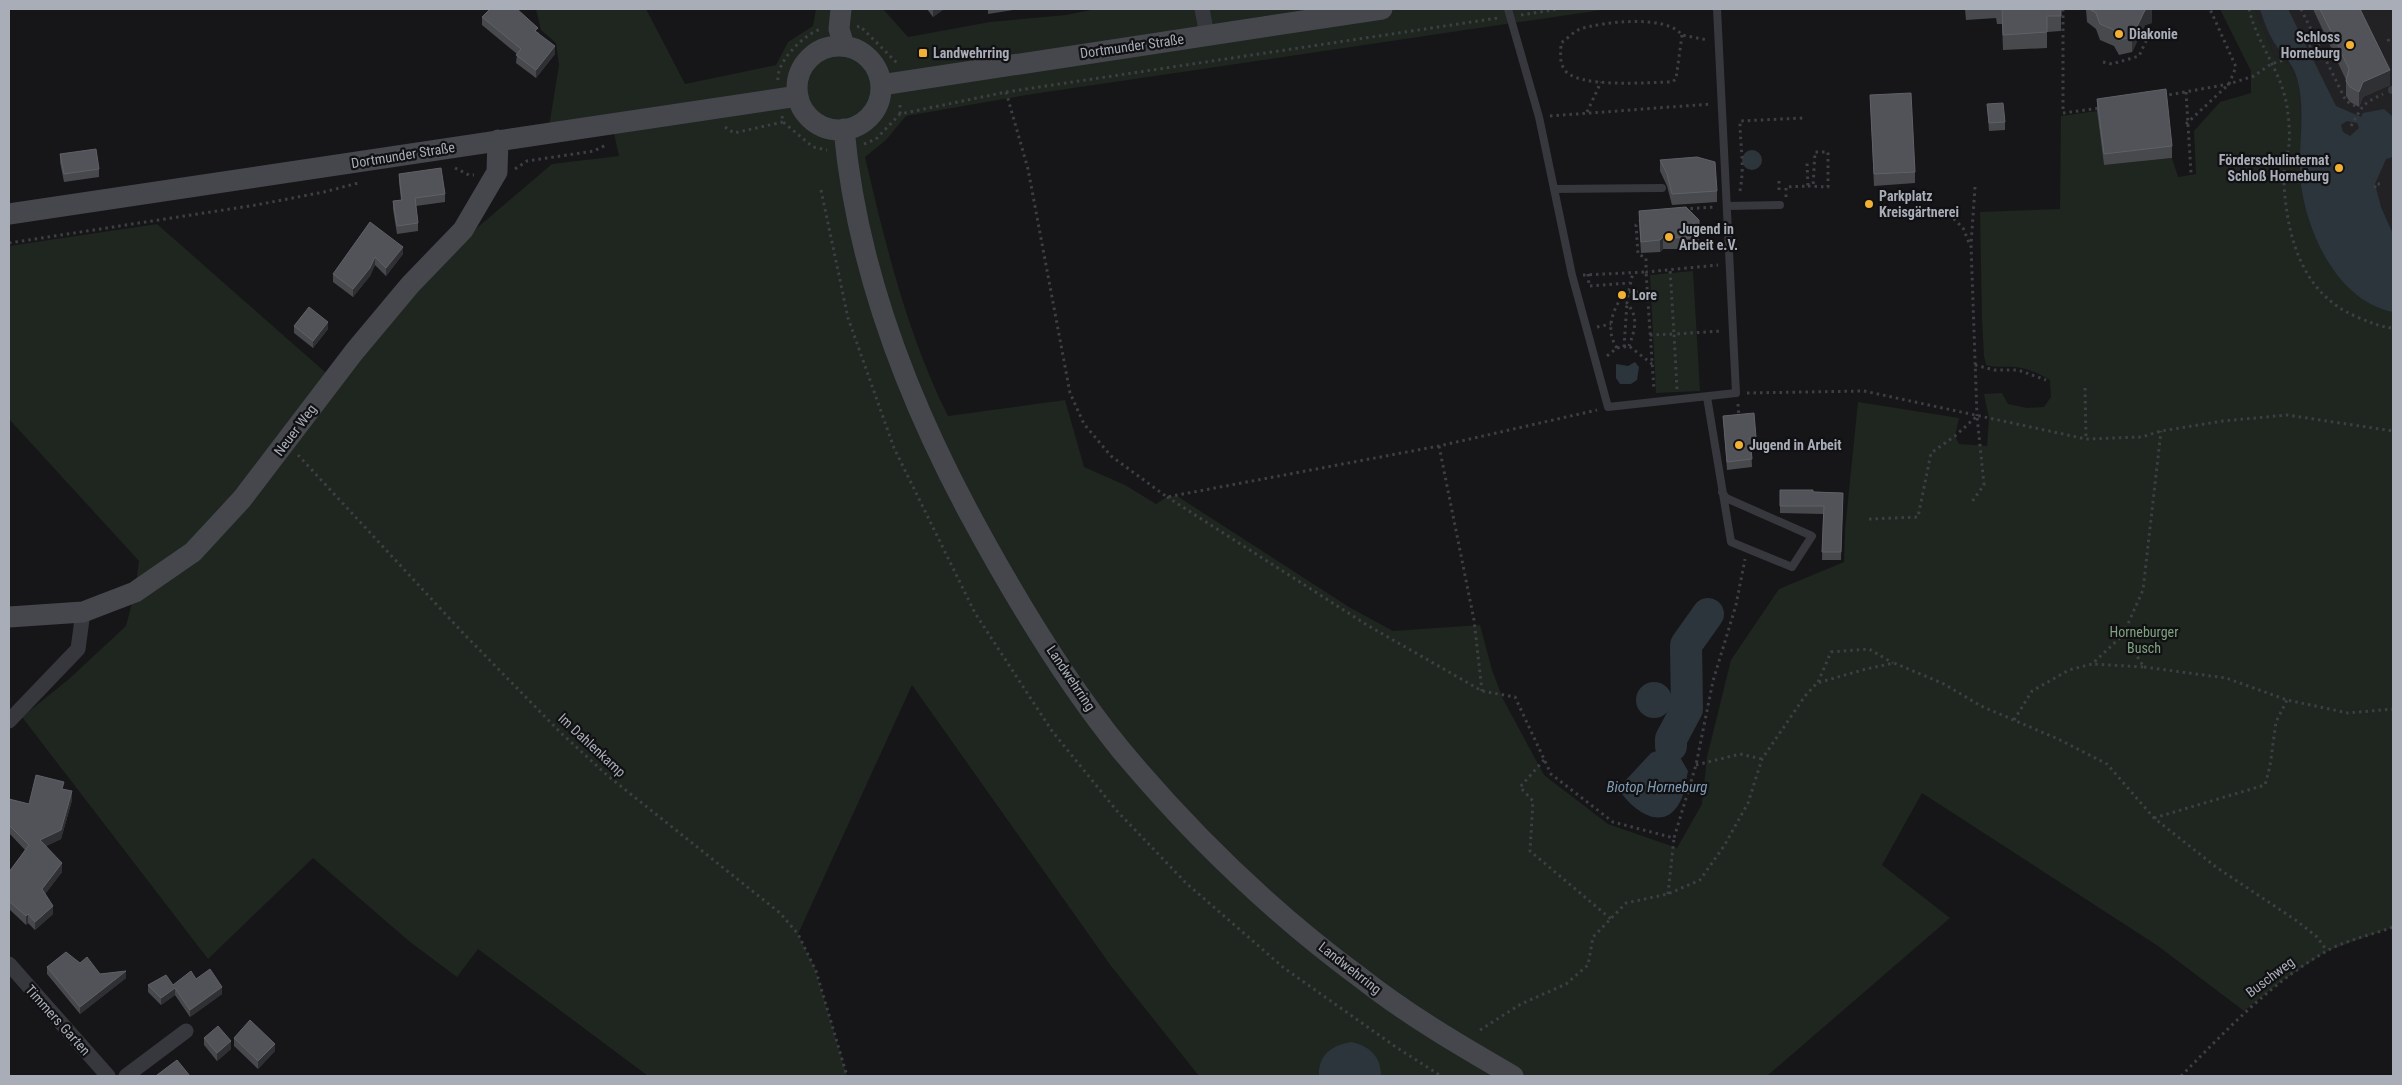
<svg xmlns="http://www.w3.org/2000/svg" width="2402" height="1085" font-family="'Roboto Condensed',sans-serif">
<rect width="100%" height="100%" fill="#161618"/>
<!-- built -->
<path fill="#222225" d="M2255,9H2393V328L2315,287L2288,65L2284,60L2275,59Z"/>
<!-- green -->
<path fill="#1e261f" d="M536,9H646L685,84L776,65L788,42L813,26L816,9H883L908,37L990,22L1066,15L1096,9H1608L1026,95L906,116L886,140L865,157C886,246 907,334 948,416L1065,400L1084,467L1125,485L1156,504L1167,497L1177,496L1349,607L1393,631L1480,625L1492,670L1503,699L1544,775L1608,824L1677,848L1702,804L1707,757L1731,660L1779,589L1844,562L1845,530L1858,402L1959,418L1955,436L1959,444L1987,446L1989,418L1984,394L2002,393L2008,404L2027,408L2044,407L2051,397L2050,380C2039,374 2028,368 2015,367C2005,366 1997,368 1986,365L1984,356L1982,319L1980,212L2060,209L2061,116L2097,111L2104,165L2172,158L2178,177L2196,174L2194,131L2220,102L2251,93V71L2220,9H2255L2275,58L2283,55L2298,82L2302,148L2378,309L2393,312V927L2327,951L2283,980L2244,1011L2158,946L1922,793L1882,865L1950,918L1767,1076H1199L1111,966L912,685L798,934L815,969L847,1076H648L478,949L457,977L410,942L313,858L208,959L22,717L69,679L126,626L135,592L139,561L9,419V246L157,224L333,379L410,285L552,164L619,156L612,124L548,133L559,65L556,43L541,30Z
M1693,271L1700,391L1656,393L1650,275Z"/>
<!-- water -->
<path fill="#2c353c" fill-rule="evenodd" d="M2260,9H2288L2336,106L2361,117L2363,113L2384,109L2393,117V157L2386,159L2375,184L2381,207L2393,234V312C2338,301 2308,235 2301,185C2297,154 2306,114 2298,82C2293,60 2279,53 2271,37C2266,28 2263,18 2260,9ZM2347,121L2357,123L2359,128L2350,136L2343,132L2341,125Z
M1742 160a10 10 0 1 1 20 0a10 10 0 1 1-20 0Z
M1635,362L1639,367L1637,380L1631,384H1620L1616,378V364L1628,366Z
M1636 700a18 18 0 1 1 36 0a18 18 0 1 1-36 0Z
M1673,745L1688,771C1686,781 1685,793 1680,802C1665,831 1637,814 1622,794L1625,781L1651,753Z
M1352,1042C1371,1047 1381,1057 1381,1076H1319C1318,1054 1333,1045 1352,1042Z"/>
<g fill="none" stroke-linecap="round" stroke-linejoin="round">
<!-- river -->
<path stroke="#2c353c" stroke-width="32" d="M1671,746V739L1687,709L1686,645L1708,614"/>
<!-- path -->
<path stroke="#3d3f44" stroke-width="3" stroke-dasharray="2.5 4" stroke-linecap="butt" d="M2063,9V113L2100,108
M2249,9C2257,44 2282,72 2287,107C2289,119 2290,133 2289,145C2287,157 2283,170 2284,183C2287,237 2302,294 2357,317C2370,322 2380,327 2393,328
M2301,9L2346,101L2359,108
M1521,15L1559,9
M857,27L860,26L897,63
M1682,35L1676,79L1672,82C1650,82 1575,89 1564,69C1559,61 1561,52 1561,43C1567,39 1573,32 1580,29C1603,22 1666,14 1682,35L1708,40
M2388,39L2390,45
M2103,62L2112,64L2139,56L2153,26
M778,80C776,62 804,34 821,29
M1006,92L1028,169L1070,393L1084,424L1111,456L1167,497L1439,446L1597,410
M2186,92L2191,173
M2163,96L2229,84L2254,76L2271,64L2284,60L2316,43
M1587,112L1601,82
M900,114V102
M782,116L783,122L813,147L827,150
M1550,116L1711,104
M2186,124L2229,84L2236,67L2210,9
M2351,126C2363,106 2360,105 2383,94
M725,127L734,133L783,122
M864,144L876,139L900,114L1006,92L1498,18
M455,168L469,175H474
M515,169L527,161L594,151L606,145
M1779,181V193
M1808,186L1828,187V152H1815L1813,187
M1975,187L1971,245L1977,416
M2375,188V184H2383
M821,190L848,318L894,448L975,613L1052,731L1117,811L1186,883L1284,968L1396,1047L1441,1076
M1740,191C1745,163 1740,148 1740,121L1803,118
M1786,197V187L1808,186L1807,163
M1684,209L1715,207
M1949,214L1963,228L1970,245
M1641,220L1636,225L1638,254L1646,258V272L1718,265
M9,243L256,205L324,192L358,183
M1588,274L1589,286L1630,283
M1583,275L1646,272L1654,390
M1618.5 295a3.5 3.5 0 1 1 7 0a3.5 3.5 0 1 1-7 0Z
M1629,292H1647
M1626,294L1628,295L1633,272
M1628,295L1627,303C1639,318 1635,329 1629,346
M1597,327L1611,324
M1650,335L1674,334L1670,269
M1624,347L1627,303
M1617,348C1606,332 1611,314 1621,298
M1607,356L1617,348L1629,346L1652,364
M1975,365L1994,370H2018L2046,380
M2085,388L2086,439
M1677,389L1674,334L1722,331
M1747,393L1864,391L2086,439L2142,437L2161,431L2223,421L2287,415L2393,431
M1738,404L1739,418
M1439,446L1474,620L1482,691
M298,455L463,633L561,733L608,776L780,913L798,934L816,971L847,1076
M1167,497L1367,625L1482,691L1515,697L1551,774L1613,822L1674,838L1696,765L1713,681L1736,605L1745,559
M1869,519L1918,517L1931,453L1955,436L1977,416L1984,485L1971,503
M2123,635L2143,590L2161,431
M2144,667L2226,678L2287,700L2348,713L2393,709
M1818,682L1831,652L1869,649L1893,663
M2014,720L2032,691L2069,670L2092,664L2123,635L2144,667L2092,664
M1544,760L1520,787L1533,801L1530,851L1611,919
M1696,765L1740,754L1762,759
M2154,818L2265,785L2270,766L2276,722L2287,700
M1668,894L1674,838
M1480,1030L1521,1004L1566,984L1588,965L1593,937L1626,903L1668,894L1700,880L1724,846L1748,803L1762,759L1805,696L1817,683L1866,669L1894,663L1944,684L1981,706L2058,739L2107,764L2154,818L2216,867L2297,921L2317,937L2327,951
M2181,1076C2226,1031 2269,984 2325,952C2345,940 2372,935 2393,927"/>
<!-- lane -->
<path stroke="#37383d" stroke-width="8" d="M1508,9L1539,117L1572,275L1608,407L1736,393L1717,9
M2392,90H2393
M1554,189L1662,188
M1727,206L1780,205
M1707,397L1731,542L1792,567L1812,536L1726,498L1722,492"/>
<!-- street -->
<path stroke="#37383d" stroke-width="15" d="M1202,9L1207,35
M9,721L78,649L83,612
M9,964L108,1076
M126,1076L186,1031"/>
<!-- secondary -->
<path stroke="#45474d" stroke-width="21" d="M841,9L839,29L844,46
M797 88a42 42 0 1 1 84 0a42 42 0 1 1-84 0Z
M881,85L1382,9
M844,129C856,264 905,393 968,511C1011,591 1064,680 1121,750C1191,834 1273,913 1361,978C1408,1015 1461,1046 1513,1076
M9,214L798,96
M9,617L83,612L135,592L193,552L242,499L354,352L410,285L463,230L497,172L498,140"/>
</g>
<!-- wall -->
<path fill="#47494d" d="M927,9H944L933,17Z
M988,9H1020L988,14Z
M1965,9H2061V31L2047,32V48L2003,50L2002,24H1997L1996,18L1966,20Z
M2086,9H2152V23L2145,25L2132,52L2119,55L2114,46L2100,40L2096,29L2087,22Z
M2313,9H2360L2390,85L2363,97L2359,107L2350,102L2346,96V80Z
M482,17L538,32L555,54L536,78L516,63L517,54L482,25Z
M1870,95L1915,172V183L1874,186Z
M2097,99L2172,146V158L2104,165L2097,111Z
M1987,104L2005,122V130L1989,131Z
M60,154L99,169V177L64,182L60,162Z
M1660,160L1717,191V202L1672,205L1667,186L1660,171Z
M399,174L445,194V202L416,206L418,223V231L397,234L393,209V201L401,200L399,182Z
M1639,211L1699,242L1692,249H1663L1660,252L1641,253L1639,222Z
M403,247V254L386,276L375,265L370,276L353,297L333,282V274Z
M294,326L328,329L313,348L294,333Z
M1723,416L1756,437V445H1751L1752,467L1727,470Z
M1780,490L1843,493L1841,560H1822L1823,514L1780,513Z
M64,789L72,800L61,839L46,846L62,872L45,894L53,914L35,930L28,923L26,925L9,909V872L25,850L9,833V799L29,804Z
M80,963L100,974L126,978L80,1014L47,974V967Z
M196,979L222,994L190,1017L175,995L161,1005L148,992V985H173Z
M204,1038L231,1049L217,1061L204,1045Z
M234,1038L275,1051L258,1069L234,1046Z"/>
<!-- shaded-wall -->
<path fill="#2f3033" d="M933,9H944L933,17Z
M2148,9H2152V23L2145,25L2132,52V37L2145,10Z
M555,46V54L536,78V70Z
M2390,70V85L2363,97L2359,107V92L2363,82Z
M1699,230V242L1692,249V238Z
M1663,237V249L1660,252V240Z
M403,247V254L386,276V268Z
M375,257V265L370,276L353,297V289Z
M328,322V329L313,348V341Z
M72,791V800L61,839L40,849V840Z
M62,863V872L42,898V889Z
M53,906V914L35,930V922Z
M28,914V923L26,925V916Z
M126,971V978L80,1014V1007Z
M222,987V994L190,1017V1010Z
M175,988V995L161,1005V998Z
M231,1041V1049L217,1061V1053Z
M275,1044V1051L258,1069V1061Z"/>
<!-- building -->
<path fill="#525359" stroke="#5f6168" d="M490,9H517L538,28L535,31L555,46L536,70L516,55L521,49L482,17Z
M1997,9H2061V16H2047V32L2003,35L2002,9Z
M2089,9H2148L2145,10L2132,37L2119,40L2114,30L2100,24L2096,13Z
M2320,9H2360L2390,70L2363,82L2359,92L2350,87L2346,81L2349,69Z
M2166,89L2172,146L2104,154L2097,99Z
M1911,93L1915,172L1874,174L1870,95Z
M2003,103L2005,122L1989,123L1987,104Z
M96,149L99,169L64,174L60,154Z
M1697,157L1715,162L1717,191L1672,194L1667,174L1660,160Z
M441,168L445,194L415,198L418,223L397,226L393,201L402,200L399,174Z
M1686,207L1699,220V230L1692,238L1663,237L1660,240L1641,242L1639,211Z
M370,222L403,247L386,268L375,257L370,268L353,289L333,274Z
M309,307L328,322L313,341L294,326Z
M1754,413L1756,437L1750,438L1752,459L1727,462L1723,416Z
M1780,490H1813V492L1843,493L1841,552H1822L1824,506H1780Z
M36,775L64,782L62,789L72,791L61,830L40,840L62,863L42,889L53,906L35,922L28,914L26,916L9,901V872L29,845L9,825V799L29,804Z
M66,952L80,963L87,957L100,974L126,971L80,1007L47,967Z
M210,969L222,987L190,1010L175,988L161,998L148,985L166,975L173,985L191,971L196,979Z
M250,1020L275,1044L258,1061L234,1038Z
M218,1026L231,1041L217,1053L204,1038Z
M177,1060L190,1076H158L157,1075Z"/>
<!-- markers -->
<g fill="#f2b134" stroke="#111113" stroke-width="2">
<circle cx="2119" cy="34" r="5"/>
<circle cx="2350" cy="45" r="5"/>
<rect x="918" y="48" width="10" height="10" rx="2.5"/>
<circle cx="2339" cy="168" r="5"/>
<circle cx="1869" cy="204" r="5"/>
<circle cx="1669" cy="237" r="5"/>
<circle cx="1622" cy="295" r="5"/>
<circle cx="1739" cy="445" r="5"/>
</g>
<g text-anchor="middle" stroke-width="4.5" stroke-linejoin="round" paint-order="stroke">
<!-- poi labels -->
<g font-size="14" font-weight="bold" fill="#a8adb8" stroke="#111113" text-anchor="start">
<text x="2129" y="39">Diakonie</text>
<text x="2340" y="42" text-anchor="end">Schloss<tspan x="2340" dy="16">Horneburg</tspan></text>
<text x="933" y="58">Landwehrring</text>
<text x="2329" y="165" text-anchor="end">Förderschulinternat<tspan x="2329" dy="16">Schloß Horneburg</tspan></text>
<text x="1879" y="201">Parkplatz<tspan x="1879" dy="16">Kreisgärtnerei</tspan></text>
<text x="1679" y="234">Jugend in<tspan x="1679" dy="16">Arbeit e.V.</tspan></text>
<text x="1632" y="300">Lore</text>
<text x="1749" y="450">Jugend in Arbeit</text>
</g>
<!-- street labels -->
<g font-size="14" fill="#a8adb8" stroke="#111113">
<text transform="translate(1132 46) rotate(-8)" y="5">Dortmunder Straße</text>
<text transform="translate(403 155) rotate(-9)" y="5">Dortmunder Straße</text>
<text transform="translate(295 430) rotate(-53)" y="5">Neuer Weg</text>
<text transform="translate(1071 678) rotate(56)" y="5">Landwehrring</text>
<text transform="translate(592 745) rotate(43)" y="5">Im Dahlenkamp</text>
<text transform="translate(1350 968) rotate(38)" y="5">Landwehrring</text>
<text transform="translate(2270 977) rotate(-37)" y="5">Buschweg</text>
<text transform="translate(58 1020) rotate(48)" y="5">Timmers Garten</text>
</g>
<!-- park labels -->
<g font-size="14" fill="#7fa381" stroke="#111113">
<text x="2144" y="637">Horneburger<tspan x="2144" dy="16">Busch</tspan></text>
</g>
<!-- water labels -->
<g font-size="15" font-style="italic" fill="#7f9bb3" stroke="#111113">
<text x="1657" y="792">Biotop Horneburg</text>
</g>
</g>
<!-- border -->
<rect width="2402" height="1085" fill="none" stroke="#a8adb8" stroke-width="20"/>
</svg>
